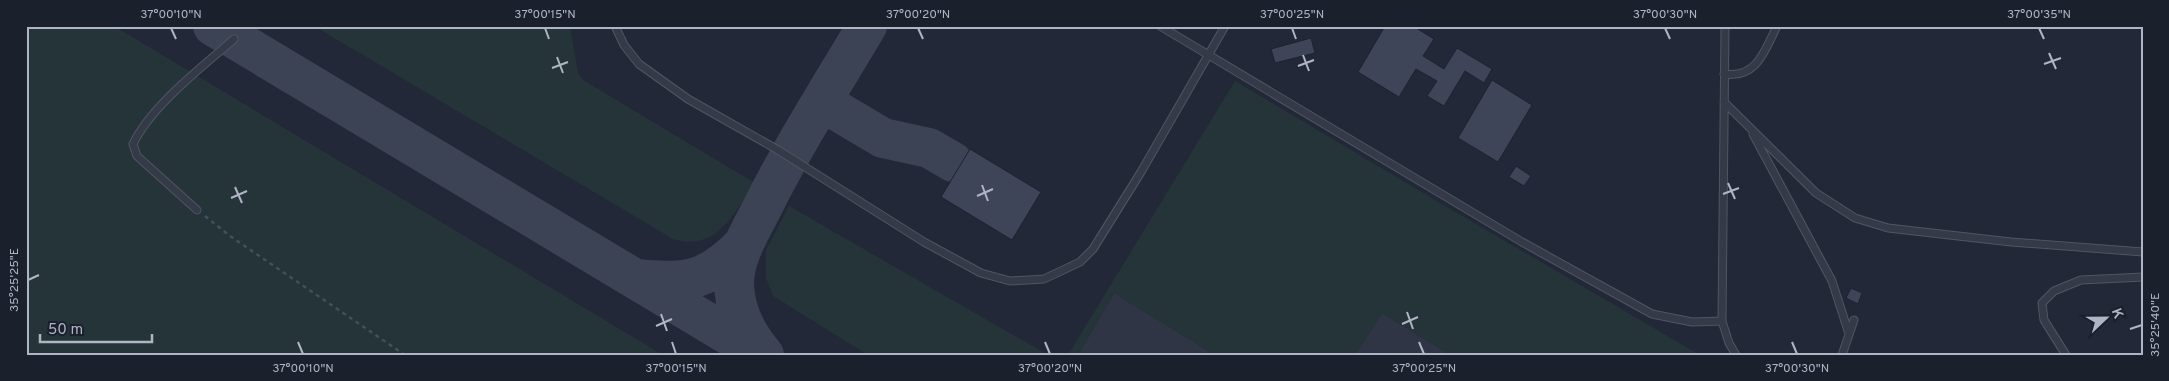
<svg xmlns="http://www.w3.org/2000/svg" width="2169" height="381" font-family="Overpass,sans-serif">
<rect width="100%" height="100%" fill="#222838"/>
<!-- airport -->
<path fill="#2f3545" d="M1114,293L1215,355H1078Z
M1382,313L1451,355H1355Z"/>
<!-- green -->
<path fill="#243439" d="M26,26H114L663,355H26Z
M314,26H570L578,73L583,80L755,183C733,214 717,252 673,239Z
M1235,81L1435,200L1700,355H1451L1382,313L1355,355H1215L1114,293L1078,355H1068Z
M789,206L1048,355H868L773,296L766,278V250Z"/>
<g fill="none" stroke-linecap="round" stroke-linejoin="round">
<!-- taxiway -->
<path stroke="#3c4354" stroke-width="40" d="M213,26L762,355
M834,109L883,138L929,148L953,162
M636,279C685,284 707,282 743,245
M764,355C746,334 734,311 734,282C735,255 750,232 762,208C793,146 831,86 867,26"/>
</g>
<!-- building -->
<path fill="#3e4558" stroke="#1d222f" d="M1385,26H1413L1434,39L1423,56L1444,69L1457,48L1492,69L1484,83L1465,71L1444,106L1427,96L1437,81L1416,69L1399,97L1358,72Z
M1311,38L1315,53L1275,63L1271,49Z
M1492,80L1532,105L1498,162L1458,138Z
M970,149L1041,192L1012,240L941,197Z
M1516,166L1531,176L1524,186L1509,177Z
M1851,288L1862,293L1858,304L1846,298Z"/>
<g fill="none" stroke-linecap="round" stroke-linejoin="round">
<!-- service casing -->
<g stroke="#505563" stroke-width="9">
<path id="service" d="M615,26L624,45L639,64L688,99L778,150L924,242L981,273L1010,281L1044,279L1080,262L1093,249L1141,172L1225,26
M1160,26L1522,242L1652,314L1692,322L1722,321
M1725,26L1722,321L1729,343L1736,355
M1724,74C1757,79 1765,50 1777,26
M1724,102L1816,193L1855,218L1888,228L2011,242L2143,252
M1753,134L1832,281L1849,334
M197,210L137,156L133,144C152,105 201,68 234,39
M1842,355L1854,320
M2066,355L2044,320L2042,303L2054,291L2081,280L2143,277"/>
</g>
<!-- path -->
<path stroke="#415157" stroke-width="2.5" stroke-dasharray="4 4" stroke-linecap="butt" d="M205,216L230,236L405,355"/>
<!-- service -->
<use href="#service" stroke="#353a49" stroke-width="7"/>
</g>
<!-- ticks -->
<path fill="none" stroke="#b0b5c5" stroke-width="2" d="M171,28L176,39M545,28L549,39M918,28L923,39M1292,28L1296,39M1665,28L1670,39M2039,28L2044,39M2049,53L2056,69M1303,55L1309,71M557,57L563,73M2044,64L2061,58M1298,66L1314,60M552,68L568,62M1728,183L1735,199M982,185L988,201M235,187L242,203M1723,194L1739,188M977,196L993,189M231,198L247,191M28,280L39,275M1407,312L1413,329M661,314L667,331M1402,324L1418,317M656,326L672,319M2130,329L2142,325M298,342L303,354M672,342L676,354M1045,342L1050,354M1419,342L1424,354M1792,342L1797,354"/>
<!-- border -->
<rect width="2169" height="381" fill="none" stroke="#1b202d" stroke-width="55"/>
<!-- north arrow -->
<g transform="translate(2106 318) rotate(68)" stroke="#1b202d" stroke-width="4" paint-order="stroke">
<path d="M0-4L9 19L0 12L-9 19Z" fill="#b0b5c5"/>
<text y="-8" font-size="14" font-weight="bold" text-anchor="middle" fill="#b0b5c5">K</text>
</g>
<!-- scale -->
<path d="M40 334v8h112v-8" fill="none" stroke="#b0b5c5" stroke-width="2.5"/>
<text x="48" y="334" font-size="15" fill="#b0b5c5" stroke="#1b202d" stroke-width="4" paint-order="stroke">50 m</text>
<rect x="28" y="28" width="2114" height="326" fill="none" stroke="#b0b5c5" stroke-width="2"/>
<g font-size="12" text-anchor="middle" fill="#b0b5c5">
<text x="171" y="18">37°00'10"N</text>
<text x="545" y="18">37°00'15"N</text>
<text x="918" y="18">37°00'20"N</text>
<text x="1292" y="18">37°00'25"N</text>
<text x="1665" y="18">37°00'30"N</text>
<text x="2039" y="18">37°00'35"N</text>
<text transform="translate(14 280) rotate(-90)" y="4">35°25'25"E</text>
<text transform="translate(2155 325) rotate(-90)" y="4">35°25'40"E</text>
<text x="303" y="372">37°00'10"N</text>
<text x="676" y="372">37°00'15"N</text>
<text x="1050" y="372">37°00'20"N</text>
<text x="1424" y="372">37°00'25"N</text>
<text x="1797" y="372">37°00'30"N</text>
</g>
</svg>
